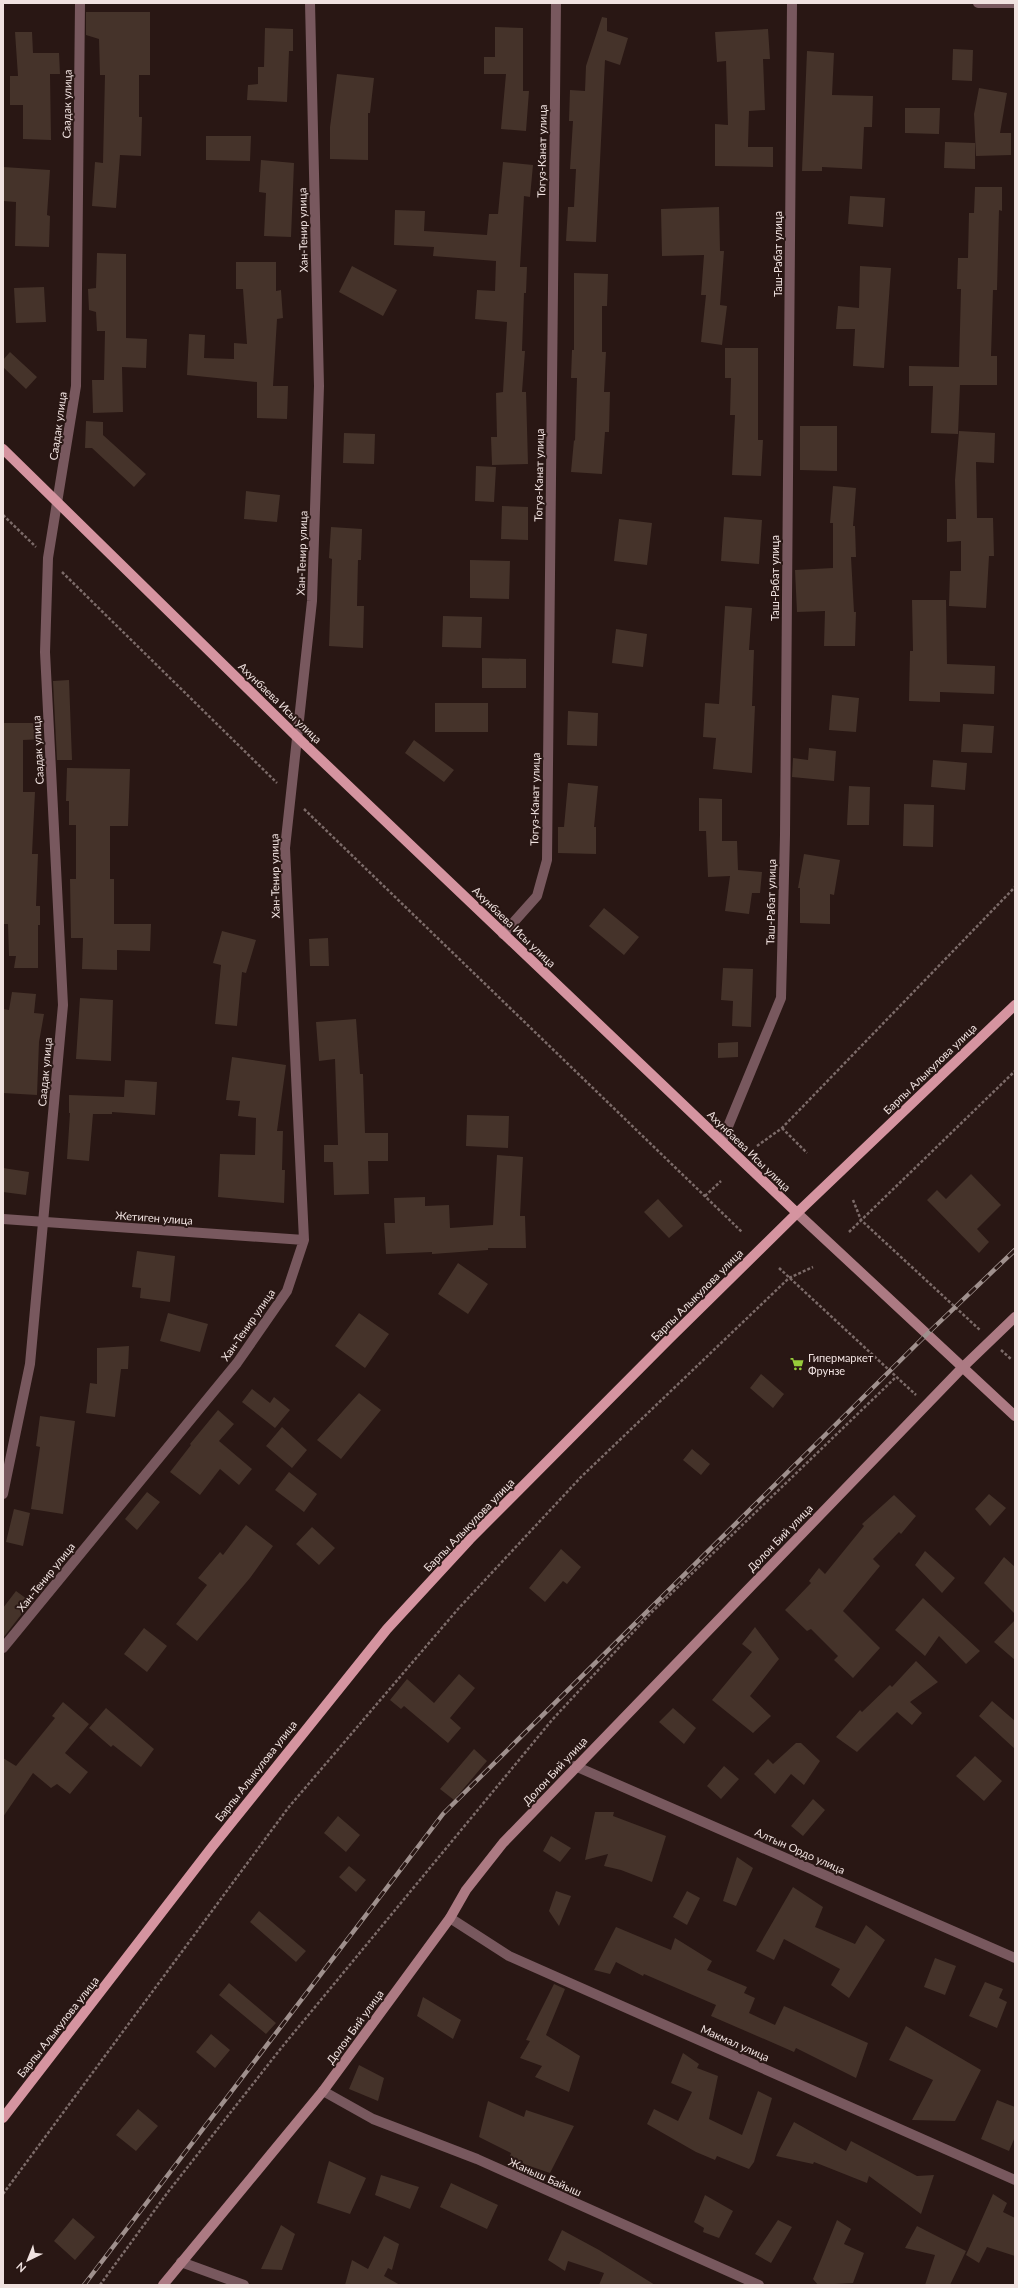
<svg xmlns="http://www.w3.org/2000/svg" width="1018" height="2288" font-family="Lato,sans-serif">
<rect width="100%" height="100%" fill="#291714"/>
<!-- building -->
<path fill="#45332a" d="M86,12H150V75H139V117H142L141,156L120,155L116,208L92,206L95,162L103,163L105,75H100L99,39L86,35Z
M602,17L607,18V31L628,38L620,65L605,60L596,242L566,241L568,207H574L576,169H570L573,121H569L570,90L585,91L586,66Z
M495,27L523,28V91H529L526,131L501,129L506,74H484V57H495Z
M265,28L293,29V51H289L287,102L247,100L248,85L258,84V67H264Z
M768,29L770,59H763L765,110L749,111L748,147H773V167L715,166V124L728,125L726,61L717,62L715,32Z
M15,32H32L33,53H59L60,74H50L51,140L23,139V105H10V76H18Z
M953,49L973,50L972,81L952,80Z
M807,51L834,53L832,95L873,96L872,127H864L862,169L822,167V171H802Z
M337,74L374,78L370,113H368V160L330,159V127Z
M979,88L1007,93L1000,133H1011V155L976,156L974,114Z
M905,108H940L939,134L905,133Z
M206,136H251L250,161L206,160Z
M945,142L975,143V169L944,168Z
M261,160L294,163L291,237L264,236L266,193L259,192Z
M503,162L533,165L530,197L524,196L520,267H527L526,293H524L522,351H525L522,392H526L528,464L492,465L491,437H497L496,393L503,392L507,322L475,319L477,290L495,291L496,261L433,256L434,247L394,245L395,210L425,211L424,231L487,235L489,214H498Z
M3,167L50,170L47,215L50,216L49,247L15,246L16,202L3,201Z
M975,187H1002V211L999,210L997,290H993L991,356H997V385H960L958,434L931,433L933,386H909V366L959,367L961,289H957L958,258H968L969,213H974Z
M850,196L885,198L883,227L848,224Z
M719,207L720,251H724L720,305L727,306L722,345L701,342L706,295H701L704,255L662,256L661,209Z
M97,253L126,254V338L147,339L146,368L122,367L123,412L93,413L92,380H104L105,331H97L96,312L89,310L88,289L96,288Z
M236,262H276V291L281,290L283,318L277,319L273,386H288L287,419L257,418V382L187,375L189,334L205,335L204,358L234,359V343L247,344L243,289H236Z
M352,266L397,290L383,316L339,292Z
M860,266L891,268L884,368L853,366L855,329H836L838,306L859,308Z
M574,273L608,274L607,306H602V352H606L604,392H610L609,432H605L602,474L571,472L574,440L575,441L577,378H571L572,350H574Z
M44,287L46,322L16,323L14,288Z
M725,348H758V440H763L761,476L732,475L735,415H730L731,378H725Z
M10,352L37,377L26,389L3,367V360Z
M86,421L103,422V435L146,474L134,487L92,448H85Z
M800,426H837V471L800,470Z
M959,431L995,433L994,463L976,462L977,518H993L994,556H989L986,608L949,606L950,571H961V541L947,542V519H956L955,480Z
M344,433L375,434L374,464L343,463Z
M476,466L496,467L494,502L475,501Z
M833,486L856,488L853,526H855L856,557H851L854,612H856L855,646H824L825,611L797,612L795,570L833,568V523H830Z
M246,491L280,495L277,522L244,519Z
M502,506L528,507V540L501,539Z
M724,517L762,520L759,564L721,561Z
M619,519L652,523L647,565L614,561Z
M331,527L362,529L361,560H358L357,606H364L363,648L329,646L332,559L329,558Z
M470,560L510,561L509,599L470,598Z
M912,600H946L947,664L995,666L994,694L940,692V702L909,701L910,651H913Z
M725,606L752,608L749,650H754L752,706H755L752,773L713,769L716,738L703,737L705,703L719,704Z
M443,616L482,617L481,648L442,647Z
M616,629L647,634L643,667L612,663Z
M482,658L526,659V688H482Z
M69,680L72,760H57L53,681Z
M832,695L859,698L856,732L829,730Z
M435,703H488V732H435Z
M568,711L598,713L597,746L567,745Z
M3,723H42L43,739L23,740V792H35L32,854H38L36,906H40V925H38V968H14L16,956H9L8,924H3Z
M963,724L994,726L992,753L961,752Z
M414,740L454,770L444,782L405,753Z
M809,748L836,751L834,781L792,777L793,758L808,760Z
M933,760L967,763L965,790L931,787Z
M67,768L130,769L128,826H110V879H114V924H151L150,951L117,950V970L82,969L83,938H71L70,879H76V825H69V801H66Z
M568,783L598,786L594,827H596V854L558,853V827H564Z
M849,786L870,787L869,825H847Z
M699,798L722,799V841H737L738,870L762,872L760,893H752L749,914L725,911L730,876L708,877L706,831H699Z
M904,804L934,805L933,847L903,846Z
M804,854L840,860L834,895L830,894V924L800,923V888H798Z
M604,908L639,937L624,955L589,926Z
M222,931L256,940L246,973L242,972L237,1026L215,1024L221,965L213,963Z
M328,938L329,966H310L309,939Z
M723,968L753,969L751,1027L732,1026L733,1001L721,1000Z
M12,992L36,994L34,1013L44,1014L39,1042L37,1095L3,1093V1009L9,1010Z
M80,998L113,1000L111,1061L76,1059Z
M356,1019L360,1074H363L365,1133H388V1161H368L369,1194L334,1195L333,1162H324V1145H338L335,1059L319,1061L316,1022Z
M738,1042V1057L718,1058V1043Z
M232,1057L286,1065L277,1131H283L282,1170H285L284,1203L218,1197L220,1154L255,1155L256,1118L238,1116L240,1101L226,1100Z
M125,1080L157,1082L155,1115L112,1112V1114H93L89,1161L67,1159L70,1113H69V1095L124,1097Z
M467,1115L509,1116L508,1148L466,1146Z
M497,1155L523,1157L520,1216H525L526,1248H488V1250L432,1254V1252L386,1254L384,1223H395L394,1198L425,1197V1206L449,1205L450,1228L493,1225Z
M3,1168L29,1172L26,1195L3,1192Z
M971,1174L1001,1205L977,1229L989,1242L979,1253L927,1200L937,1190L946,1199Z
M658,1199L683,1226L669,1238L644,1212Z
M137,1251L175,1256L170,1302L140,1298L141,1288L132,1287Z
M458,1263L488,1284L468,1314L438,1294Z
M168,1313L208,1324L200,1352L160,1341Z
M359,1313L389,1334L365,1368L335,1346Z
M129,1346L128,1369H121L115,1417L86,1413L90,1383L97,1384V1348Z
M761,1374L784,1394L773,1408L750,1388Z
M252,1389L270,1403L274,1397L290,1410L275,1428L242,1402Z
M359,1393L381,1410L341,1459L317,1440Z
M218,1410L234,1424L219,1441L252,1469L239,1485L220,1469L200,1495L170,1472L191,1445L190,1444Z
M40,1416L75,1421L63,1514L31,1509L40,1447L36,1446Z
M282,1427L307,1450L292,1468L266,1446Z
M692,1449L710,1464L701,1475L683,1460Z
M289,1472L317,1494L304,1512L275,1490Z
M147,1492L160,1502L137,1530L125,1519Z
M989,1494L1006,1508L990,1526L975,1509Z
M894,1495L916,1516L901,1534L899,1532L873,1559L880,1566L843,1611L880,1648L853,1678L834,1660L838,1656L811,1629L807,1631L785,1610L811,1583L809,1581L819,1568L825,1574L864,1526L862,1524Z
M14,1509L30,1513L23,1546L6,1542Z
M246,1525L273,1546L250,1578L197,1641L176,1624L207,1585L198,1578L220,1552L223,1555Z
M312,1527L335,1548L319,1565L296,1544Z
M561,1549L581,1567L567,1584L563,1581L545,1602L529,1588Z
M925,1551L955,1578L942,1593L915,1565Z
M1004,1557L1015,1567V1614L984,1583Z
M16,1591L31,1602L3,1638V1608Z
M923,1598L980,1651L966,1664L939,1636L925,1656L895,1630Z
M1015,1620V1660L994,1642Z
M755,1627L779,1659L750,1696L771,1716L753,1733L712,1700L752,1652L742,1644Z
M144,1628L167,1646L147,1672L124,1654Z
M916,1661L938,1682L910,1702L922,1713L912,1725L897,1712L857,1752L836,1737L860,1710L862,1712L890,1685L892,1687Z
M459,1674L475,1688L450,1718L461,1728L448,1743L404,1706L401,1709L390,1700L407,1679L434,1703Z
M992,1701L1015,1721V1749L979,1716Z
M63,1702L89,1724L65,1753L88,1772L70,1794L57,1784L51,1788L33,1773L3,1817V1758L16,1766L55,1718L52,1716Z
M106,1708L154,1749L141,1767L113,1745L111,1747L89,1728Z
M673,1708L696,1728L684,1744L659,1722Z
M796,1743H801L820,1761L804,1785L791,1774L775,1794L754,1774L768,1759L773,1764Z
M474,1749L487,1761L454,1800L440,1789Z
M975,1756L1002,1781L984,1801L956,1776Z
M724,1766L739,1779L721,1799L707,1786Z
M813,1799L825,1810L803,1836L791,1826Z
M595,1812H614L613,1816L666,1836L652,1882L621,1870L604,1866L608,1854L585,1860Z
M338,1816L360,1835L346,1852L324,1833Z
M551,1836L571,1848L560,1862L543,1851Z
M737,1857L753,1868L736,1906L723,1901Z
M349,1866L366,1880L356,1892L339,1877Z
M793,1887L823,1907L815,1927L855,1944L866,1925L885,1940L849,1998L831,1985L840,1969L784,1939L774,1960L756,1951Z
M556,1891L571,1896L559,1926L549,1911Z
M687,1891L700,1898L687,1925L673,1917Z
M259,1911L306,1951L296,1962L250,1922Z
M616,1927L671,1950L675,1938L712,1961L707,1970L747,1987L744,1993L755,1998L749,2013L775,2025L784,2006L868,2043L856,2078L796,2048L794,2052L711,2016L716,2005L644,1974L643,1976L616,1962L610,1974L594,1970Z
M935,1958L956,1966L945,1995L924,1987Z
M985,1982L1003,1989L999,1998L1007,2002L997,2028L969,2016Z
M229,1983L276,2023L266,2034L219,1995Z
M554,1984L565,1989L546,2035L580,2056L569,2092L535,2077L542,2066L520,2058L530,2041L526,2040Z
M423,1997L461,2020L453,2039L417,2016Z
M906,2026L981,2070L955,2121L912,2120L933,2080L889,2060Z
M211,2034L230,2050L215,2068L196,2052Z
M683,2053L699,2064L697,2068L718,2076L709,2119L742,2135L758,2091L772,2098L754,2162L749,2169L717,2156L715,2160L696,2152L647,2124L654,2109L678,2121L692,2092L671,2083Z
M359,2065L384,2078L378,2101L349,2089Z
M997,2100L1015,2107V2137L1009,2151L981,2139Z
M488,2101L524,2117L526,2110L574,2126L550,2173L509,2159L511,2153L479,2137Z
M138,2109L158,2126L136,2151L116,2135Z
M794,2122L846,2151L851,2141L917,2176L934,2175L921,2214L869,2176L867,2183L814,2162L813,2164L776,2156Z
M329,2161L366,2178L350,2214L317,2203Z
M381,2175L419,2187L410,2209L375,2195Z
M451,2183L498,2205L487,2229L440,2207Z
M993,2194L1007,2203L1003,2212L1015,2218V2256L987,2247L979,2263L966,2255Z
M705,2195L733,2211L719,2238L703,2232L704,2228L694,2222Z
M73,2218L95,2237L75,2260L54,2241Z
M778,2220L792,2227L771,2263L755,2254Z
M837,2220L851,2229L844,2244L864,2253L853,2283L818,2285L813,2279Z
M281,2225L295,2234L282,2270L261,2269Z
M917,2226L966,2251L950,2285H925L935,2255L905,2248Z
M562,2230L599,2250L655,2285H599L604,2273L568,2261L565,2271L548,2260Z
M384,2236L399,2244L392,2270L388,2268L384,2276L400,2285H345L352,2260L368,2269Z"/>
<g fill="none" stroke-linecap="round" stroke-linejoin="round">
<!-- path -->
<path stroke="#7c6b69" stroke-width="2.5" stroke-dasharray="3 2" stroke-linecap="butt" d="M3,515L36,547
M62,572L277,783
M304,809L742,1232
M782,1128L807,1153
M757,1146L782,1128L1015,887
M705,1196L721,1181
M853,1200L861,1220L981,1331
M849,1232L1015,1071
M779,1268L916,1395
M1001,1350L1012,1360
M3,2194L288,1808L458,1609L581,1477L789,1278L813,1267
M100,2285L168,2192L282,2047L552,1720L650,1614L896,1377"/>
<!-- street -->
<path stroke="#78585e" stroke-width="10" d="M978,3H1015
M503,934L537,896L547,860L556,3
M722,1141L781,998L785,835L792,3
M3,1219L304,1240
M3,1494L30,1364L63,1005L45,652L48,558L76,386L80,3
M3,1648L237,1363L287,1291L304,1240L285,848L312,601L319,386L310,3
M575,1766L1015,1958
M450,1918L509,1956L1015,2180
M323,2091L373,2119L477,2159L759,2285
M181,2262L244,2285"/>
<!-- secondary -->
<path stroke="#ac7a83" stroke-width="10" d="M797,1213L1015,1416
M163,2285L323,2091L450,1918L466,1890L503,1843L962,1368L1015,1317"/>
<!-- primary -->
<path stroke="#d594a0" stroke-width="10" d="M3,449L296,736L797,1213
M3,2118L212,1847L387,1629L470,1539L669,1339L797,1213L1015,1005"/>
<!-- rail casing -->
<g stroke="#9f908d" stroke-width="4.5">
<path id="rail" d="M84,2285L443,1814L926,1335L1015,1250"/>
</g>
<!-- rail -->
<use href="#rail" stroke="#291714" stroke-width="3" stroke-dasharray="9" stroke-linecap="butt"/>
</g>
<!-- icons -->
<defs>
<g id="supermarket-bare" transform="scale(1.08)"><path d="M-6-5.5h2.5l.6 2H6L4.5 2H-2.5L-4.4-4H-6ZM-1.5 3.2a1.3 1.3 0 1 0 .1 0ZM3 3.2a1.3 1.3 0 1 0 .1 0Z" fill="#96cc3a" stroke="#291714" stroke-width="2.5" paint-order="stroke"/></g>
</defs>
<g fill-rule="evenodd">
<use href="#supermarket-bare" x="797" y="1364"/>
</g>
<g text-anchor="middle" stroke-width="4" stroke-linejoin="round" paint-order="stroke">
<!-- street labels -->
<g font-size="11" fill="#f0e2e0" stroke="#291714">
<text transform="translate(67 104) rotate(-89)" y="4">Саадак улица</text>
<text transform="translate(542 151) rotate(-89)" y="4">Тогуз-Канат улица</text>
<text transform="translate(303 230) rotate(-91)" y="4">Хан-Тенир улица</text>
<text transform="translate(778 254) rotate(-90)" y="4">Таш-Рабат улица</text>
<text transform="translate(58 426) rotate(-82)" y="4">Саадак улица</text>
<text transform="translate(539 475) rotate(-89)" y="4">Тогуз-Канат улица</text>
<text transform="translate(302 553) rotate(-88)" y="4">Хан-Тенир улица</text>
<text transform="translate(775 578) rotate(-90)" y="4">Таш-Рабат улица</text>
<text transform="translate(280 703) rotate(44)" y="4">Ахунбаева Исы улица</text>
<text transform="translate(38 750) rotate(-93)" y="4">Саадак улица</text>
<text transform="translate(535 799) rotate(-89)" y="4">Тогуз-Канат улица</text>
<text transform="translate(275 876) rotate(-91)" y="4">Хан-Тенир улица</text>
<text transform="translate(771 902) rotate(-89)" y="4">Таш-Рабат улица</text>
<text transform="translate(514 927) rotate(44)" y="4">Ахунбаева Исы улица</text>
<text transform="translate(930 1069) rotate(-44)" y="4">Барпы Алыкулова улица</text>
<text transform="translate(45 1072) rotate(-85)" y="4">Саадак улица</text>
<text transform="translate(749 1151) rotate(44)" y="4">Ахунбаева Исы улица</text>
<text transform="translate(154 1218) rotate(4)" y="4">Жетиген улица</text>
<text transform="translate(697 1295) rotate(-45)" y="4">Барпы Алыкулова улица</text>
<text transform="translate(248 1325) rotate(-55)" y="4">Хан-Тенир улица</text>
<text transform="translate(469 1525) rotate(-46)" y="4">Барпы Алыкулова улица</text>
<text transform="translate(780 1538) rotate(-46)" y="4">Долон Бий улица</text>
<text transform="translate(46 1577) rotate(-51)" y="4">Хан-Тенир улица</text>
<text transform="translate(256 1771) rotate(-52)" y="4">Барпы Алыкулова улица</text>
<text transform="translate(555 1771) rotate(-47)" y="4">Долон Бий улица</text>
<text transform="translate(800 1851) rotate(24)" y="4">Алтын Ордо улица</text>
<text transform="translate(58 2027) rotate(-52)" y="4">Барпы Алыкулова улица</text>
<text transform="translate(355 2027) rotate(-54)" y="4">Долон Бий улица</text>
<text transform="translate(735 2043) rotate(24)" y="4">Макмал улица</text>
<text transform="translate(545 2177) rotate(24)" y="4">Жаныш Байыш</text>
</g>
<!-- poi labels -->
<g font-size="11" fill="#f0e2e0" stroke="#291714" text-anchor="start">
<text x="808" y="1362">Гипермаркет<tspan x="808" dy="13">Фрунзе</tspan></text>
</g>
</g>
<!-- border -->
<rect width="1018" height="2288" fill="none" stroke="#f0e2e0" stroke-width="8"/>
<!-- north arrow -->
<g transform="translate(28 2260) rotate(223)" stroke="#291714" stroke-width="3" paint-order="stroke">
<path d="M0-3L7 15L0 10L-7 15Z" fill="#f0e2e0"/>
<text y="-6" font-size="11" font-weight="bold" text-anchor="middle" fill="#f0e2e0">N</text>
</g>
</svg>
